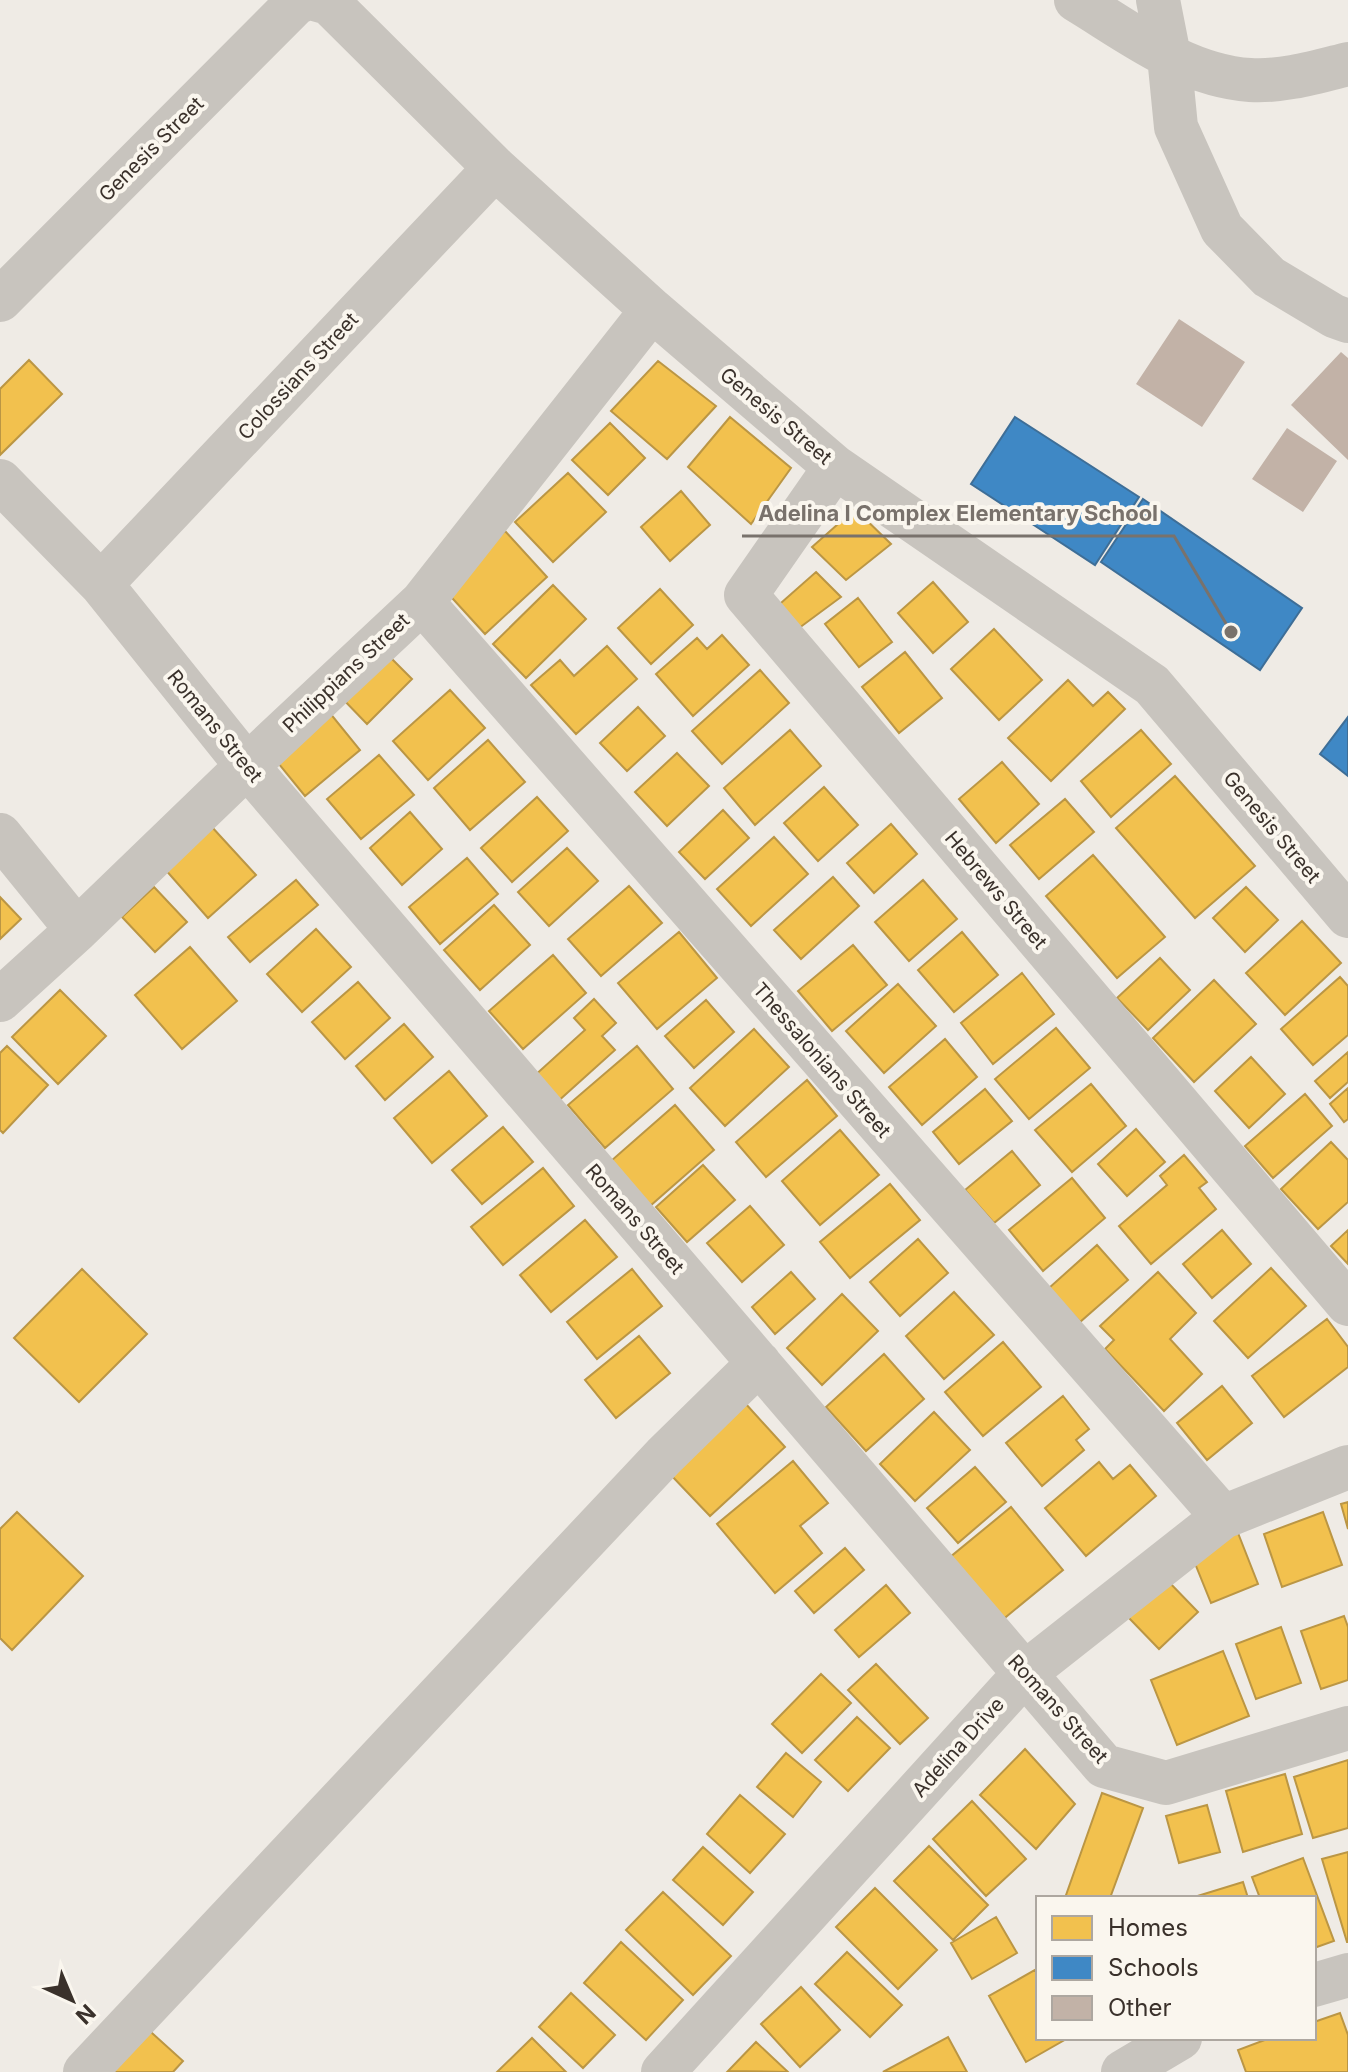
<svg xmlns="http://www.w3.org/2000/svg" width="1348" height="2072" font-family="Inter,sans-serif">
<rect width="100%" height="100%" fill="#efebe5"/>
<!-- homes -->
<path fill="#f2c14e" stroke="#bb9644" stroke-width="2" d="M29,360L62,394L0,455V389Z
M658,361L716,406L667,459L611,411Z
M730,417L791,468L751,524L688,467Z
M610,423L645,458L608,495L572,460Z
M568,473L606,512L553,562L515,522Z
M681,491L710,525L670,561L641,527Z
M855,509L891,544L846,580L812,547Z
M505,531L547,577L485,634L443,588Z
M816,572L841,597L795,631L773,610Z
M933,582L968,622L933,653L898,613Z
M553,585L586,619L526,678L493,644Z
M660,589L693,625L651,664L618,628Z
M858,598L892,642L859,667L825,624Z
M994,629L1042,680L999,720L951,669Z
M722,635L749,665L693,716L656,674L697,638L707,649Z
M607,646L637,679L576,734L531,685L560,660L574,676Z
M383,650L412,679L367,724L338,694Z
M905,652L942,698L899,733L862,687Z
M760,670L789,703L722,764L692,731Z
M1068,680L1093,706L1108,692L1125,709L1051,781L1008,738Z
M450,690L485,728L428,780L393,741Z
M325,707L360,750L305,796L270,753Z
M638,707L665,736L627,771L600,743Z
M790,730L821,766L755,825L724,788Z
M1141,730L1171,764L1111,817L1081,781Z
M488,740L525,782L470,830L434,788Z
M677,753L709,786L667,826L635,792Z
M379,755L414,795L361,839L327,799Z
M1002,762L1039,804L996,843L959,799Z
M1175,776L1255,866L1195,918L1116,828Z
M824,787L858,825L818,861L784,823Z
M537,797L568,831L512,882L481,848Z
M1065,799L1094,832L1039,879L1010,845Z
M723,810L749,838L705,879L679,852Z
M410,812L442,849L402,885L370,848Z
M891,824L917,854L874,893L847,863Z
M211,826L256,875L208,918L164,868Z
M774,837L808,874L751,926L717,889Z
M567,848L598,881L549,926L518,892Z
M1093,855L1165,937L1117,978L1046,896Z
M467,858L498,894L440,944L409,907Z
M833,877L859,906L801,959L774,930Z
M296,880L318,905L250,962L228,937Z
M923,880L957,919L909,961L875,922Z
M629,886L662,923L601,976L568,939Z
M154,887L187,922L155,952L122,917Z
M1246,887L1278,920L1245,952L1213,918Z
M0,897L21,919L0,939Z
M494,905L530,945L480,990L444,950Z
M1302,921L1341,963L1285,1015L1246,973Z
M316,929L351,967L302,1012L267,974Z
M679,932L717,978L657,1029L618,983Z
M962,932L998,975L954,1012L918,970Z
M853,945L887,985L832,1031L798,991Z
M190,947L237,1001L182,1049L135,995Z
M553,955L586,993L523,1049L489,1011Z
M1160,958L1190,990L1148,1030L1117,998Z
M1022,973L1054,1014L993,1064L961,1023Z
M1340,977L1348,986V1035L1313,1065L1281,1029Z
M1214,980L1256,1024L1194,1082L1153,1038Z
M358,982L390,1018L345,1059L312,1022Z
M898,984L936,1026L884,1073L846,1031Z
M60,990L106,1036L58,1084L12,1037Z
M594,999L616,1023L602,1036L615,1050L556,1103L533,1077L585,1030L574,1018Z
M706,1000L734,1032L694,1068L665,1036Z
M404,1024L433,1057L385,1100L356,1066Z
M1056,1028L1090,1068L1029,1119L995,1079Z
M754,1029L789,1067L725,1126L690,1088Z
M945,1039L977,1077L922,1125L889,1087Z
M7,1046L48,1085L3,1133L0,1130V1053Z
M637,1046L673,1089L605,1148L568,1105Z
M1348,1052V1082L1330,1098L1315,1081Z
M1251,1057L1285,1094L1249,1128L1215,1091Z
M449,1071L487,1116L432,1163L394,1118Z
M807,1080L837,1116L766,1177L736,1142Z
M1091,1084L1126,1126L1072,1172L1035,1130Z
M1348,1088V1119L1344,1122L1330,1104Z
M985,1089L1012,1121L959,1164L933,1132Z
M1305,1094L1332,1126L1273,1178L1245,1146Z
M675,1105L714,1150L650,1206L611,1161Z
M503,1127L533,1162L482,1204L452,1170Z
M1136,1129L1165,1162L1127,1196L1098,1164Z
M840,1130L879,1175L820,1225L782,1181Z
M1331,1142L1348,1160V1202L1318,1229L1281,1189Z
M1012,1151L1040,1185L994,1223L965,1190Z
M1184,1155L1207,1182L1199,1188L1216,1209L1151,1264L1119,1226L1167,1185L1160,1176Z
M703,1165L735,1200L687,1242L656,1207Z
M543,1168L574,1206L503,1265L471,1227Z
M1072,1178L1105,1218L1043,1271L1009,1230Z
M890,1184L920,1220L850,1278L820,1242Z
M750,1206L784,1245L742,1282L707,1243Z
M585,1220L617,1257L551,1312L520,1275Z
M1222,1230L1251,1264L1212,1298L1183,1264Z
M1348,1230V1264L1331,1246Z
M918,1239L948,1273L900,1316L870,1282Z
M1097,1245L1128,1280L1080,1322L1049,1288Z
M1271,1268L1306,1306L1248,1358L1214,1321Z
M82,1269L147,1334L79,1402L14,1338Z
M632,1269L662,1306L597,1359L567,1322Z
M791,1272L815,1299L775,1334L752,1307Z
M1158,1272L1196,1313L1170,1339L1202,1374L1164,1411L1105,1349L1114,1340L1100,1326Z
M954,1292L994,1335L944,1379L906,1336Z
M842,1294L878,1331L822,1385L787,1348Z
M1327,1319L1348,1347V1367L1284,1417L1252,1376Z
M639,1336L670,1373L616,1418L585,1380Z
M1003,1342L1041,1387L983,1436L945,1392Z
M884,1354L924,1399L866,1451L826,1407Z
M1222,1386L1252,1423L1207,1460L1177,1423Z
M1063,1396L1089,1429L1076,1440L1084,1450L1042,1486L1006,1443Z
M745,1403L785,1447L710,1516L669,1473Z
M934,1412L970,1450L915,1501L880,1464Z
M793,1461L828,1503L800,1526L822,1553L775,1593L717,1524Z
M1099,1462L1113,1479L1130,1465L1156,1496L1086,1556L1045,1508Z
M975,1467L1006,1502L958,1543L927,1508Z
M1348,1502V1529L1341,1504Z
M1011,1507L1063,1570L1001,1621L949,1558Z
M17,1512L83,1576L12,1650L0,1638V1529Z
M1323,1512L1342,1565L1282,1587L1264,1534Z
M1238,1533L1258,1584L1211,1603L1190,1551Z
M845,1548L864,1570L814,1613L795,1591Z
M1167,1580L1198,1612L1159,1649L1128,1617Z
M886,1585L910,1613L859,1657L835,1630Z
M1344,1616L1348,1627V1680L1321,1689L1301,1631Z
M1281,1627L1301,1683L1256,1699L1236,1644Z
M1223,1651L1249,1716L1177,1745L1151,1680Z
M876,1664L928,1718L900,1744L848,1690Z
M821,1674L851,1703L802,1753L772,1724Z
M857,1717L890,1748L848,1791L815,1760Z
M1025,1749L1075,1804L1036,1849L980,1795Z
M786,1753L821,1782L793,1817L757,1787Z
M1348,1760V1828L1313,1838L1294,1777Z
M1285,1774L1302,1834L1243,1852L1226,1791Z
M1102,1793L1143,1808L1110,1898H1065Z
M740,1795L785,1834L750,1873L707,1834Z
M972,1801L1026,1859L986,1896L933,1839Z
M1207,1805L1220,1852L1179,1863L1166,1816Z
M929,1846L988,1905L953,1940L894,1881Z
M703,1847L753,1892L723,1925L673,1880Z
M1348,1852V1942H1347L1322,1859Z
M1303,1858L1334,1941L1314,1948V1898H1260L1252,1877Z
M1243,1882L1248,1898H1191Z
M875,1888L937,1950L898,1989L836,1927Z
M663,1892L731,1956L693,1995L626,1930Z
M996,1917L1017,1953L972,1979L951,1943Z
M621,1942L683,2000L646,2040L584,1983Z
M847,1952L902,2005L870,2037L815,1984Z
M1035,1970L1038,1976V2038H1068L1026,2062L989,1996Z
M801,1987L840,2030L800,2067L761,2024Z
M571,1993L615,2035L583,2068L539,2027Z
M1340,2013L1348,2035V2072H1246L1238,2050L1270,2038H1314V2022Z
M142,2024L183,2061L173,2072H98Z
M948,2037L967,2072H883Z
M532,2038L566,2072H497Z
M756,2042L788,2072L728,2071Z"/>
<!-- schools -->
<path fill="#3f88c5" stroke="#3e6e97" stroke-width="2" d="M1015,417L1139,497L1095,565L971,484Z
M1143,499L1302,608L1260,670L1101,562Z
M1348,717V776L1320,754Z"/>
<!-- building -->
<path fill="#c2b2a7" d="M1179,319L1245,362L1202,427L1136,384Z
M1341,352L1348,358V460L1291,405Z
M1287,428L1337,461L1303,512L1252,479Z"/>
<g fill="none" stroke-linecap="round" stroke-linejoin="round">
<!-- minor -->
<path stroke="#c8c4be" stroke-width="44" d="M318,0L329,3L495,168L652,310L835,467L1152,685L1348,916
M1076,0C1129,32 1185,76 1250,80C1283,82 1316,72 1348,64
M1158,0L1169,56L1176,127L1222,229L1269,277L1334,316L1348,321
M0,300L296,3L303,0
M835,467L746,595L1348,1304
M0,481L101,584L247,766L1104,1766L1166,1783L1348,1728
M101,584L495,168
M422,602L1223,1517
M0,835L77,930
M0,1000L77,930L247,766L422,602L652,310
M1314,1985L1348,1975
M85,2072L664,1456L759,1363
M663,2072L1025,1673L1223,1517L1348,1467
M1123,2072L1180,2038"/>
</g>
<g text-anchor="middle" stroke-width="8" stroke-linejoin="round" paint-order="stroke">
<!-- street labels -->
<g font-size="20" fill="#3a312b" stroke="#faf6ee">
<text transform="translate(151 149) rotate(-45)" y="7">Genesis Street</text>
<text transform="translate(298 376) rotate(-47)" y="7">Colossians Street</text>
<text transform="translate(776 416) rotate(40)" y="7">Genesis Street</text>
<text transform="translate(346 673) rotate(-43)" y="7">Philippians Street</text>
<text transform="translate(215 726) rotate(51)" y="7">Romans Street</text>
<text transform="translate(1272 827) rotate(50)" y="7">Genesis Street</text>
<text transform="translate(996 890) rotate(50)" y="7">Hebrews Street</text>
<text transform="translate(822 1060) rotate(49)" y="7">Thessalonians Street</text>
<text transform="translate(635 1219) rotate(49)" y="7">Romans Street</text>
<text transform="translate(1058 1709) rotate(48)" y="7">Romans Street</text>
<text transform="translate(958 1747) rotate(-48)" y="7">Adelina Drive</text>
</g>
</g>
<!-- callouts -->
<path fill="none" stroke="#79726c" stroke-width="3" d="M1231 632L1174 536H742"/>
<circle fill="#79726c" stroke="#faf6ee" stroke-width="3" cx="1231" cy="632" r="8"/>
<g font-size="22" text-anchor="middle" font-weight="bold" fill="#79726c" stroke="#faf6ee" stroke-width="8" stroke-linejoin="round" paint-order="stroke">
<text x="958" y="521">Adelina I Complex Elementary School</text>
</g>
<!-- legend -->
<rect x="1036" y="1896" width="280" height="144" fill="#faf6ee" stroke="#ada7a0" stroke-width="2"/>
<rect x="1052" y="1916" width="40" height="24" fill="#f2c14e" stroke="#ada7a0" stroke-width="2"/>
<text x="1108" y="1936" font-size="24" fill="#3a312b">Homes</text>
<rect x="1052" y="1956" width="40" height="24" fill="#3f88c5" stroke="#ada7a0" stroke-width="2"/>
<text x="1108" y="1976" font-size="24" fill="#3a312b">Schools</text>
<rect x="1052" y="1996" width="40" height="24" fill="#c2b2a7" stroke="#ada7a0" stroke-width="2"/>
<text x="1108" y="2016" font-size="24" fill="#3a312b">Other</text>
<!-- north arrow -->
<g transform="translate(72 2000) rotate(136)" stroke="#faf6ee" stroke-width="6" paint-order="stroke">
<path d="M0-6L14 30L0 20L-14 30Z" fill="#3a312b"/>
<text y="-12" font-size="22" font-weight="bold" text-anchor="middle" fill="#3a312b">N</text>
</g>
</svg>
